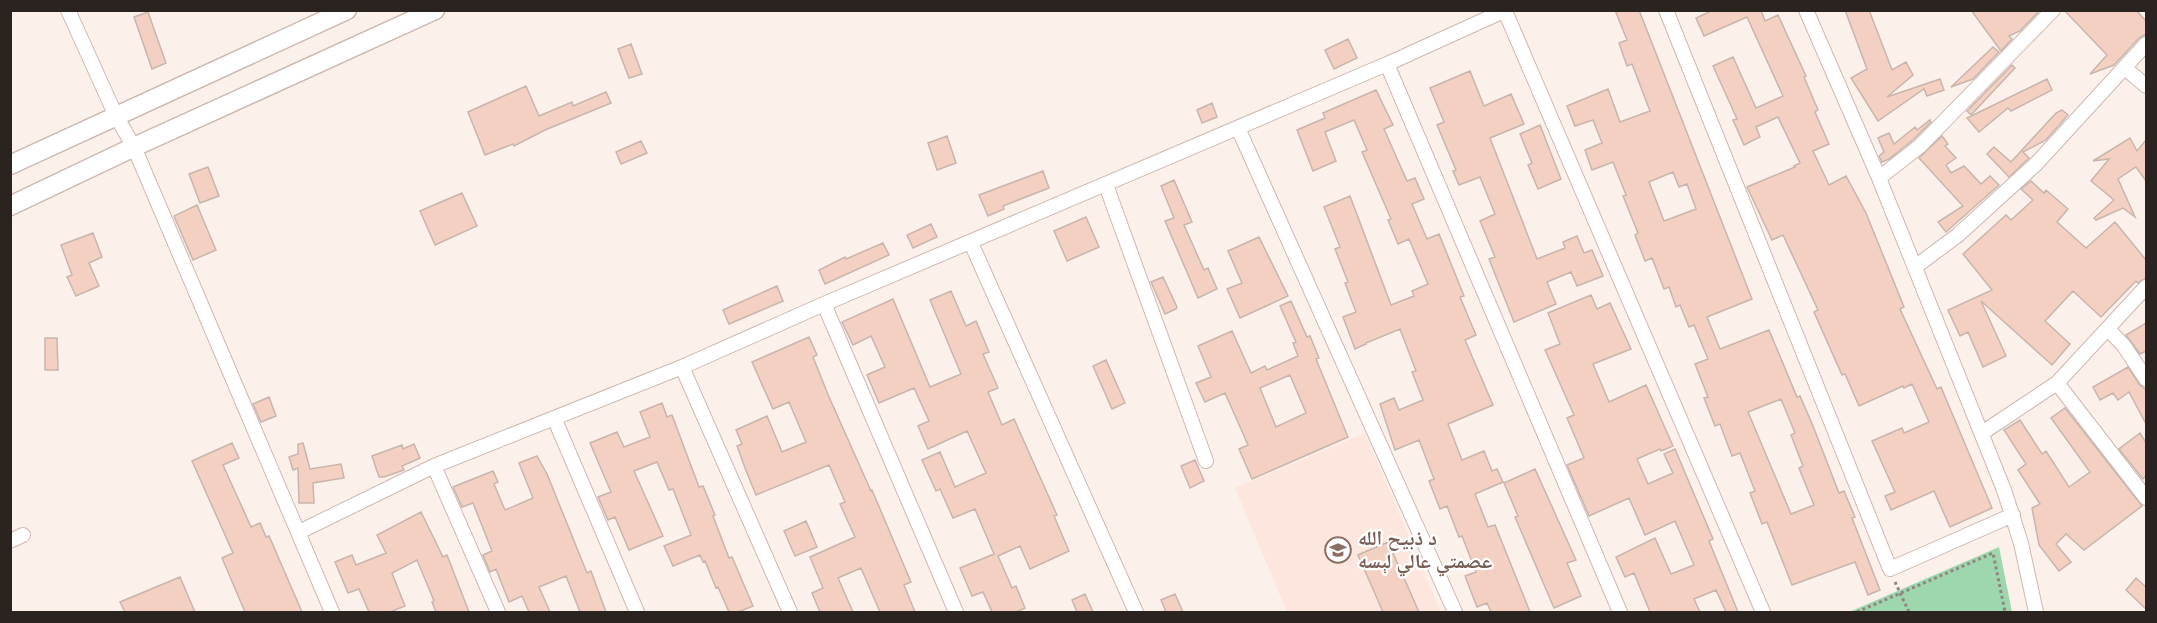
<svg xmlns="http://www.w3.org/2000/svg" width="2157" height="623" font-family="'Roboto Serif','Noto Naskh Arabic',serif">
<rect width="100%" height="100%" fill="#fcf0eb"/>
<!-- built -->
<path fill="#fde6dd" d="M1365,433L1441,612H1287L1235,488Z"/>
<!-- green -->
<path fill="#9ed7ad" d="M1999,547L2012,612H1849Z"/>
<!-- building -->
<path fill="#f3d0c1" stroke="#c8b5ad" stroke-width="1.5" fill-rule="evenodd" d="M1615,10H1639L1752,299L1707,317L1720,349L1769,330L1797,397L1800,396L1813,426L1839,493L1844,491L1855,517L1852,518L1880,590L1868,595L1855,562L1792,585L1767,522L1762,524L1750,493L1755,491L1740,453L1732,456L1720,424L1715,426L1704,398L1708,397L1695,364L1708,359L1694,325L1689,327L1680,305L1676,307L1669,287L1664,289L1652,258L1645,261L1635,235L1638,233L1623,196L1626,195L1613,162L1592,170L1585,150L1602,143L1593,120L1575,126L1567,106L1608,89L1620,122L1650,111L1632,64L1627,66L1619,43L1627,40ZM1673,172L1679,187L1687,184L1696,209L1664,221L1649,182ZM1781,399L1795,433L1791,435L1803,466L1799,468L1814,505L1791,514L1748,412Z
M1713,10H1761L1765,21L1778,15L1806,76L1804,77L1818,110L1815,112L1829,144L1813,151L1829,185L1846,176L1866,213L1904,307L1900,309L1937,389L1941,387L1992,508L1950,527L1934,491L1891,510L1885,496L1895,492L1872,441L1902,428L1904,433L1929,422L1912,384L1904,388L1903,386L1859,406L1845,374L1842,375L1814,312L1818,310L1783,235L1772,240L1747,187L1795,167L1794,166L1800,163L1778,117L1756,127L1760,137L1744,145L1733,120L1737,119L1713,66L1733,57L1756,108L1783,96L1747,17L1704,36L1696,18Z
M1845,10H1869L1892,70L1906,62L1913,75L1887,97L1940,79L1944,90L1927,96L1924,89L1878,121L1851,78L1867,69Z
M1971,10H2040L2020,31L2009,36L2012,39L2001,51Z
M2064,10H2136L2146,21V34L2139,38L2114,65L2090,74L2107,55Z
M148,12L166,63L152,69L134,17Z
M1348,39L1357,58L1334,69L1325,50Z
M631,44L642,74L629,78L618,49Z
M1993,47L1999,52L1973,79L1951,87Z
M2012,65L2015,68L1971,115L1967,111Z
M1470,71L1484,106L1511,94L1524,124L1490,138L1537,259L1565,248L1563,242L1577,236L1584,253L1592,250L1603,276L1577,286L1571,272L1547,282L1556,304L1514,322L1489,259L1495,257L1480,221L1495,214L1480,177L1459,185L1453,171L1456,170L1437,125L1444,122L1430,88Z
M2047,79L2052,90L2011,111L2008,108L1979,132L1967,118Z
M526,86L539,116L572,102L573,106L606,92L611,103L545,130L514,146L513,144L485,155L468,112Z
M1376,90L1393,125L1384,129L1407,181L1415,178L1424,199L1412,204L1427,239L1439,234L1464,296L1460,297L1476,335L1465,340L1493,405L1448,424L1462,460L1484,451L1492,471L1497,469L1503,482L1475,494L1488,527L1495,525L1530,612H1491L1487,603L1477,607L1465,576L1476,572L1462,536L1459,537L1447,506L1440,509L1429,481L1434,479L1419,440L1395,450L1380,404L1394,398L1399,410L1423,400L1412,372L1416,371L1400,329L1366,343V344L1355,349L1343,317L1356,312L1345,283L1348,282L1335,249L1340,247L1324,207L1350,196L1391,305L1414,296L1412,291L1428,284L1409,239L1398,244L1388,220L1391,219L1362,152L1367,150L1354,120L1325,132L1336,161L1313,171L1297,130L1325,118L1323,113Z
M1212,103L1217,117L1202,123L1197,110Z
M2062,110L2068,115L2046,140L2023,152L2029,158L2009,177L1987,154L1994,147L2011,162L2056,113Z
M1930,120L1931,122L1914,139L1889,159L1882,162L1879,156L1884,152L1878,138L1889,133L1894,144L1915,127L1917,130Z
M1540,125L1561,179L1538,189L1528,165L1532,163L1520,134Z
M947,136L956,163L937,170L928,143Z
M1942,136L1948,144L1945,146L1956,158L1946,165L1951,173L1964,166L1981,184L1990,176L1999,185L1946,232L1938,222L1963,206L1919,158Z
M2130,138L2137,151L2146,140V181L2136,167L2118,179L2135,217L2123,208L2096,220L2094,218L2114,200L2091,181L2109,159L2093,161Z
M641,141L647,153L621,164L616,152Z
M208,167L219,196L200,203L189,174Z
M1043,171L1049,188L1003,206L1004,209L988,216L979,195Z
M1174,180L1192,222L1184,225L1204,270L1208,268L1217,289L1198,298L1165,221L1174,218L1161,186Z
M2031,181L2044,193L2046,190L2068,209L2057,222L2086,248L2115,222L2146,260V278L2138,283L2136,281L2101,317L2073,291L2045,321L2070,344L2052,365L1981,301L2006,356L1983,367L1968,332L1960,336L1948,310L1992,290L1963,254L2006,215L2011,220L2033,200L2021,189Z
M462,193L477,226L435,245L420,211Z
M197,205L216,250L193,260L174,216Z
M1086,217L1099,247L1067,261L1054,231Z
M931,224L937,237L913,248L907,235Z
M93,233L102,257L89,263L99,286L76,296L67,277L72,275L61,245Z
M1259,237L1288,296L1240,318L1227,289L1242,283L1228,251Z
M883,243L889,255L825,284L819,270L845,257L846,259Z
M1163,277L1177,307L1176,309L1165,314L1151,282Z
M777,286L783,301L729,324L723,310Z
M951,291L966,326L976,321L989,352L983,354L998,388L988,392L1002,425L1014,419L1057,515L1054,516L1069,551L1030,569L1020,546L998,556L1012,588L1016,586L1025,608L1016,612H992L983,592L972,596L960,568L994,554L975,509L953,518L940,489L936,491L922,460L940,452L955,487L986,473L967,431L928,449L918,426L929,421L914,388L879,403L867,375L885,367L871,336L853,345L842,322L893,299L930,387L961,374L930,300Z
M1591,295L1597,309L1610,303L1631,349L1593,364L1609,402L1646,385L1673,446L1661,451L1660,449L1637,459L1648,484L1673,473L1664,454L1675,449L1713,539L1709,541L1738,612H1726L1716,590L1694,599L1700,612H1650L1634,573L1625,577L1616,557L1655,538L1671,574L1694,565L1675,521L1645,535L1629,498L1589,516L1567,465L1584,458L1567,418L1574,415L1545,350L1560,344L1548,313Z
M1291,301L1307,337L1310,336L1319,358L1316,359L1348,437L1252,479L1239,449L1248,445L1225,393L1205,402L1196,383L1211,377L1198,346L1232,331L1251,373L1265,366L1267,370L1298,356L1293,343L1296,342L1280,306ZM1290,375L1306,413L1276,427L1260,388Z
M2146,323V351L2140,354L2126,335Z
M809,337L817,355L813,357L829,397L871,491L872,490L911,582L904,585L915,612H880L861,568L838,578L853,612H820L812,593L823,588L810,557L855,537L840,504L845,502L829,465L756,495L745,468L737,446L742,444L736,430L767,416L782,452L806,442L789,402L773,409L752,362Z
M45,338H57L58,370H45Z
M1106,360L1125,403L1112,409L1093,366Z
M2128,367L2139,384L2146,390V424L2129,392L2118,400L2113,393L2100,400L2093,387Z
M269,397L276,416L261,422L253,404Z
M662,403L667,417L672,415L699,487L703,486L715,515L713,516L729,558L732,557L753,606L738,612H729L718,587L716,588L705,561L703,562L700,555L673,566L664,546L691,535L673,489L669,490L657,462L634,471L663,536L629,550L615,517L608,520L598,497L611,492L590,443L617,432L624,447L650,437L640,412Z
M2065,408L2142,506L2084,550L2066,534L2056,544L2071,562L2059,571L2039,545L2032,508L2040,504L2018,470L2026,464L2004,430L2020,420L2042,454L2046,451L2069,487L2090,472L2051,418Z
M2140,433L2146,443V476L2143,479L2119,449Z
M232,443L239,458L223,465L251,527L260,523L266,537L269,536L302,612H245L222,558L233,553L192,461Z
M303,443L310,469L341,464L344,478L313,483L314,503H299L298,468L293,470L289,457L298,454V444Z
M414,444L420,458L402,466L404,470L384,477H379L372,456L402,445L403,449Z
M537,456L547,474L587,573L591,571L606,612H580L566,576L539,587L550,612H529L522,596L509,602L496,569L490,572L483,555L492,551L473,503L462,507L453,487L493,471L498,482L494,484L505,510L533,498L519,463Z
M1195,460L1204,481L1190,488L1181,466Z
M1535,469L1576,560L1567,563L1581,596L1554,608L1515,517L1518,516L1504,483Z
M421,512L443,557L447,555L469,612H436L432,602L434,601L417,560L392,573L405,606L390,612H369L359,589L348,593L335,562L352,555L356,565L386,553L377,535Z
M806,521L817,547L795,556L784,531Z
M1388,542L1419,612H1383L1358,555Z
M180,577L195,612H125L120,602Z
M2136,578L2146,587V609L2126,590Z
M1085,594L1093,612H1077L1072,600Z
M1175,594L1183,612H1166L1161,600Z"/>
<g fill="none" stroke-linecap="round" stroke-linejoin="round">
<!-- minor casing -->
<g stroke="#ccb9b1" stroke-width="16">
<path id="minor" d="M68,10L116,116L134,147L332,612
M1666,10L1890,569L2013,515
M1806,10L1879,178L2004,490L2021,543L2036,612
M1505,11L1763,612
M1387,64L1620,612
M2125,68L2146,86
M1238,128L1455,612
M1879,178L1920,146L2053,10
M1106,185L1206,461
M971,243L1136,612
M1915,267L1958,235L2036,164L2146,44
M824,304L956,612
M2108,329L2124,346L2146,379
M682,367L790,612
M2057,383L2146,498
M555,420L637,612
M1982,433L2057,383L2146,287
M434,466L498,612
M299,532L434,466L682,367L824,304L1387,64L1506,10
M10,541L23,535"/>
</g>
<!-- secondary casing -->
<g stroke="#ccb9b1" stroke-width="21">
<path id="secondary" d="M10,165L347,10
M10,206L134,147L435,10"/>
</g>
<!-- path -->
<path stroke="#8f8682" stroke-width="3" stroke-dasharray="3 3" stroke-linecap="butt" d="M1895,582L1909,612
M1857,612L1993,553L2005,612"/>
<!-- minor -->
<use href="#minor" stroke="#fff" stroke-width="14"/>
<!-- secondary -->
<use href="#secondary" stroke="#fff" stroke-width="18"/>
</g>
<!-- icons -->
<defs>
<g id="school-ring" transform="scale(1.35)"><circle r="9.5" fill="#fff" stroke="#8d6e63" stroke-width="1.5"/><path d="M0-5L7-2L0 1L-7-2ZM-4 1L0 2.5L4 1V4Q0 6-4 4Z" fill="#8d6e63"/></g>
</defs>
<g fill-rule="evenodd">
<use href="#school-ring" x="1338" y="550"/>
</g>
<g text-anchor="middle" stroke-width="4.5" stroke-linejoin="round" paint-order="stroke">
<!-- education labels -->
<g font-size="20" font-weight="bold" fill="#785e54" stroke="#fff" text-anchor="start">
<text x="1358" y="545">د ذبیح الله<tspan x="1358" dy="23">عصمتي عالي لېسه</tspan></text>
</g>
</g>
<!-- border -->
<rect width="2157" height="623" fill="none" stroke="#2a2320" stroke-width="24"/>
</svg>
